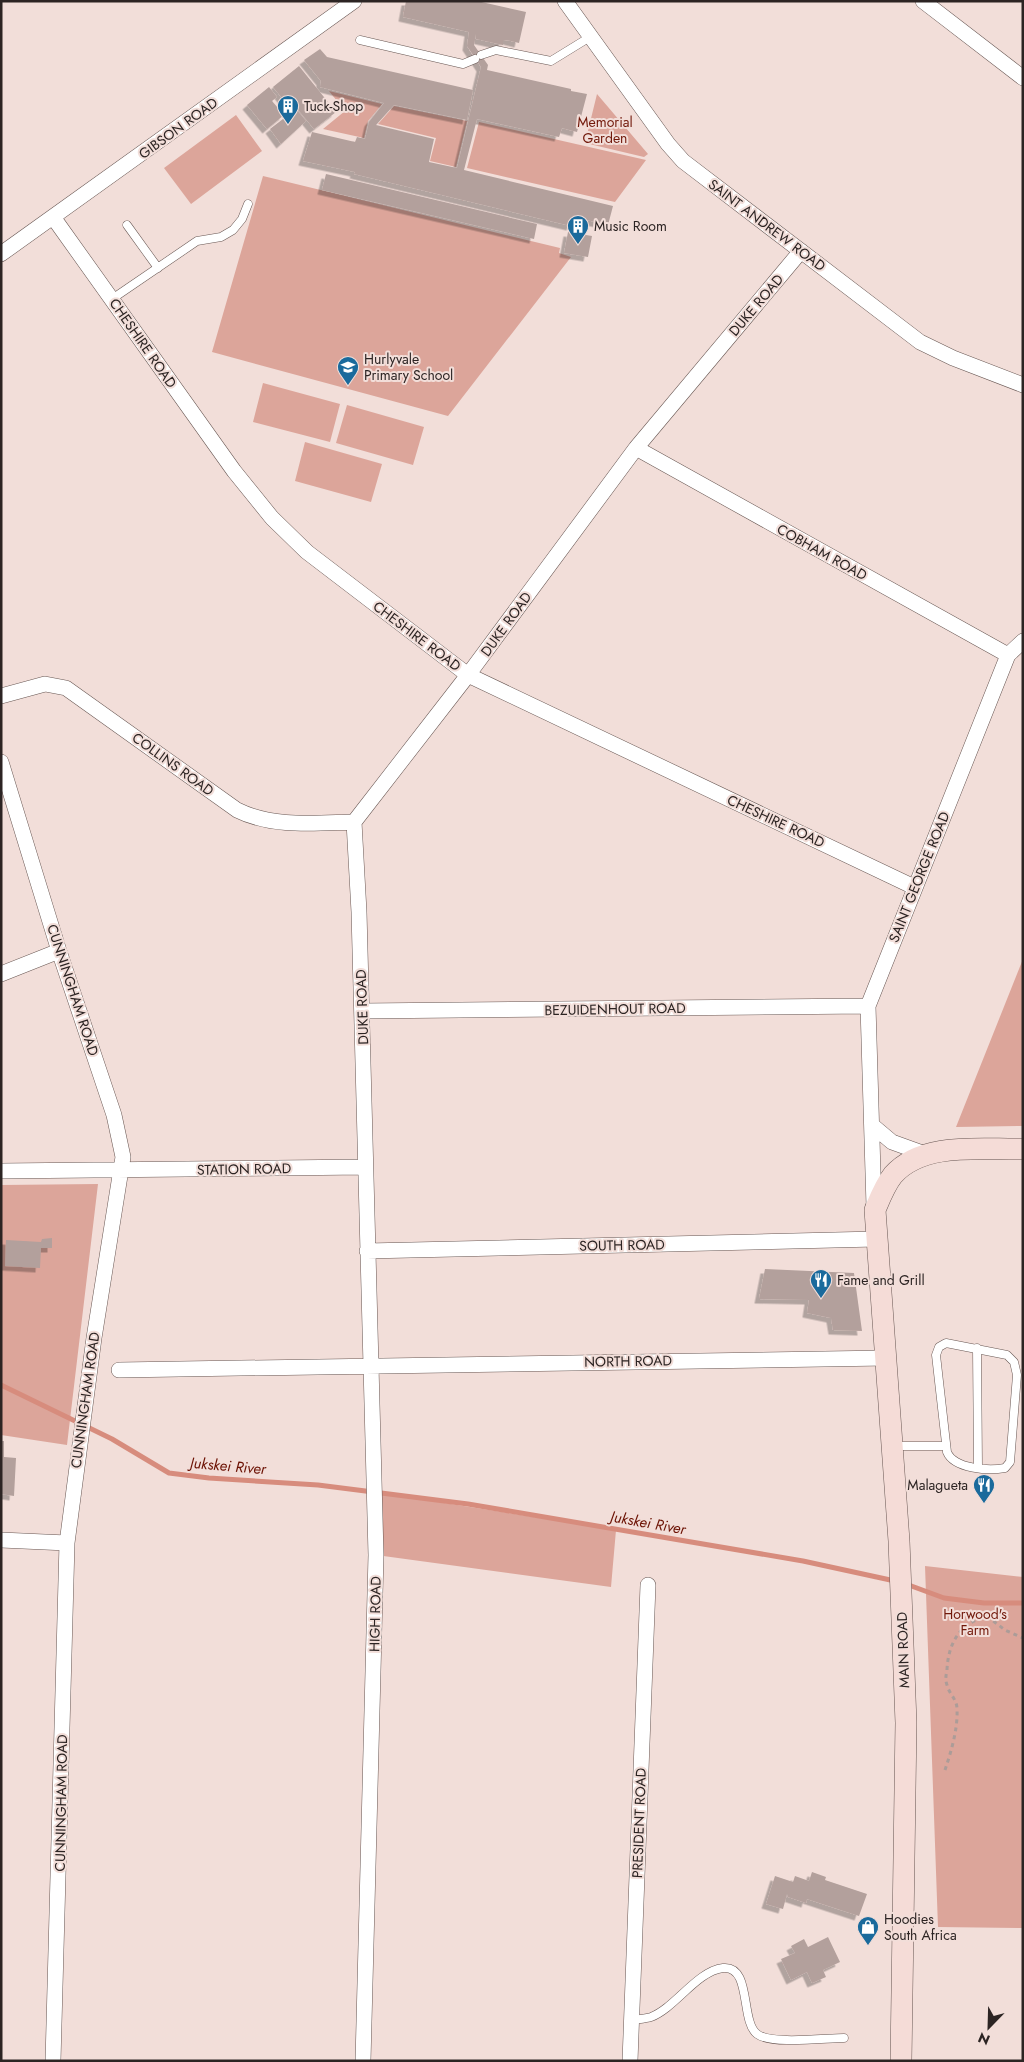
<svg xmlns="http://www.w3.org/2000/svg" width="1024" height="2062" font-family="Jost,sans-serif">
<defs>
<filter id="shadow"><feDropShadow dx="-4.5" dy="4.5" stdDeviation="0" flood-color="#0004"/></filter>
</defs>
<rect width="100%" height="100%" fill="#f2ded9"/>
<!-- green -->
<path fill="#dca59a" d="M329,91L382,104L368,121L364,138L323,129L345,111Z
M597,94L648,154L644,157L585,143Z
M394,106L467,121L456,167L430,161L436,138L378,124Z
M236,115L262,151L191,204L164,168Z
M479,122L646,160L615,202L467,168Z
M263,176L560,248L559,253L571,257L448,416L212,352Z
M263,383L340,404L330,442L253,422Z
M347,405L424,427L413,465L336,443Z
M305,442L382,464L371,502L295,481Z
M1023,959V1126L956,1127Z
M98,1184L67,1445L1,1435V1185Z
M374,1492L616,1530L611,1587L376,1555Z
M925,1566L1023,1577V1928L938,1927Z"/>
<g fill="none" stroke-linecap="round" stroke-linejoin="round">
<!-- stream -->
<path stroke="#d78c7d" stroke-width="5" d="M1,1385L112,1439L169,1473L209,1478L318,1485L468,1504L803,1561L895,1581
M906,1584L944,1598L984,1603H1023"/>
</g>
<!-- building -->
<path fill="#b3a09c" filter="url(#shadow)" d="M406,1H477L526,12L519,43L507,40L503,41V45L476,39V34L474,45L488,65L487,70L571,89V91L587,94L577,132L562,128L559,137L477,119L464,170L613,206L608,225L574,217L571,226L354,174L355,172L303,161L312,132L355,142L357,137L365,139L369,122L384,103L320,87L321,81L304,60L320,49L327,57L473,90L467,120L394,105L376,125L434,139L429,162L457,168L481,67L467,46L469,32L403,17Z
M299,66L336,112L314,129L295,106L291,109L273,87Z
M269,87L277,97L272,101L284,115L267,129L247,105Z
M296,109L306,121L281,144L270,129Z
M326,174L537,224L534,239L322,190Z
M568,232L592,236L588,257L564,253Z
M52,1238V1248H41L40,1268L5,1266L6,1240L41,1242L42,1239Z
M765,1269L854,1273L862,1331L833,1330L831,1318L807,1313L809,1300L759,1299Z
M1,1441H4V1457L16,1458L14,1496L1,1494Z
M812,1872L826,1877L825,1880L867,1894L859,1916L807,1899L806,1903L788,1897L787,1894L783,1909L766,1904L775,1876L793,1882L795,1876L809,1881Z
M828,1937L840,1962L823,1970L826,1977L812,1983L807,1972L791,1980L781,1959L795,1953L791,1946L804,1939L808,1947Z"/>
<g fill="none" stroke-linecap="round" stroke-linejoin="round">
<!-- service casing -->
<g stroke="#685753" stroke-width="9">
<path id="service" d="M360,40L463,64L475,59
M481,55L496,50L551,61L590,37
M127,225L158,268
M112,299L197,241L221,237L233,230L242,219L248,204
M946,1343L1007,1355L1014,1362L1017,1375L1010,1462L1005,1468C989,1471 954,1469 947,1452L936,1355L939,1347Z
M977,1348L978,1467
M893,1446H946
M632,2020C638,2019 645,2019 651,2017C675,2008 697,1971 723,1968C752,1965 740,2021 757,2034C771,2045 826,2038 844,2038"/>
</g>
<!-- minor casing -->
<g stroke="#685753" stroke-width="16">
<path id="minor" d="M565,1L668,144L683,161L920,342L953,358L1023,385
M923,1L1023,78
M53,217L234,471L272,518L307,552L468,675L914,887
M1,254L354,1
M636,448L1008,655
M1,696L45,684L66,688L237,810C273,828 315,823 354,822
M1,762L59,951L114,1115L123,1157L94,1338L67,1543L53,2061
M1,974L59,951
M362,1011L868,1006
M873,1126L892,1142L928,1155
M1,1171L365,1167
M874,1206L868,1006L1008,655L1023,641
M367,1251L876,1239
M119,1370L886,1358
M1,1540L67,1543
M363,2061L376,1555L359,912L354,822L468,675L636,448L801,251
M630,2061L648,1585"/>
</g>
<!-- secondary casing -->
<g stroke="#685753" stroke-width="22">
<path id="secondary" d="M901,2061L906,1723L899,1541L875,1210C880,1198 885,1185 893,1175C923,1141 982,1150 1023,1149"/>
</g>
<!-- path -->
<path stroke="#ac9c98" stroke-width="3" stroke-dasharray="4 4" stroke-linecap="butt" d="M945,1770C951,1752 958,1729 957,1709C957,1699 949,1694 947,1685C945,1680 946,1675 947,1670C948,1644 960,1621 988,1617L1005,1630L1023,1638"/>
<!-- service -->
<use href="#service" stroke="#fff" stroke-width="8"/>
<!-- minor -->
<use href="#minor" stroke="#fff" stroke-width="15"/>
<!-- secondary -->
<use href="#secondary" stroke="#f5dcd7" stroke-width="21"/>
</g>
<!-- icons -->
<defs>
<g id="building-pin" transform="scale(1.125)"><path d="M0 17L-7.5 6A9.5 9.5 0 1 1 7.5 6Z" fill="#1a6a9c" stroke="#f2ded9"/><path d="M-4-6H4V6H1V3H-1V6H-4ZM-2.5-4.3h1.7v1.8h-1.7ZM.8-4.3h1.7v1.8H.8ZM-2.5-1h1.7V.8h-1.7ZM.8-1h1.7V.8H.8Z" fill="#fff"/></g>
<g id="school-pin" transform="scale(1.125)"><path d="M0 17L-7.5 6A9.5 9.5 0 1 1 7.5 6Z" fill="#1a6a9c" stroke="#f2ded9"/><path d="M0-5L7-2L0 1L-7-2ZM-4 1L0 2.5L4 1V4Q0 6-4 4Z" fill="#fff"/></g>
<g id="restaurant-pin" transform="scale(1.125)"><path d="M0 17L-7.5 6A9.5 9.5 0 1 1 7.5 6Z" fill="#1a6a9c" stroke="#f2ded9"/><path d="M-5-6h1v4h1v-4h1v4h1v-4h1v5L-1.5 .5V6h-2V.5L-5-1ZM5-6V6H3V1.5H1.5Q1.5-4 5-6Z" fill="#fff"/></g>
<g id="shop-pin" transform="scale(1.125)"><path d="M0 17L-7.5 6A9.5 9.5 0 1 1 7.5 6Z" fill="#1a6a9c" stroke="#f2ded9"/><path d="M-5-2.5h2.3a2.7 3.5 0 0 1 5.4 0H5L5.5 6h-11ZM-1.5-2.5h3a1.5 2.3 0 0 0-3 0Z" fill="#fff"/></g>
</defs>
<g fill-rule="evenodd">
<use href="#building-pin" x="288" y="106"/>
<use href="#building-pin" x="578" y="226"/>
<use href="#school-pin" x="348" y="367"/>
<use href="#restaurant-pin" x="821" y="1280"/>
<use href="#restaurant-pin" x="984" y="1485"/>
<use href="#shop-pin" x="868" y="1927"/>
</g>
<g text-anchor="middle" stroke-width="4" stroke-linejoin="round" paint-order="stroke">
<!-- poi labels -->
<g font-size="14" fill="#2c2423" stroke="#f2ded9" text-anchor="start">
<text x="304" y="111">Tuck-Shop</text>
<text x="594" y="231">Music Room</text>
<text x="364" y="364">Hurlyvale<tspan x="364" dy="16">Primary School</tspan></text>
<text x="837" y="1285">Fame and Grill</text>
<text x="968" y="1490" text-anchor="end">Malagueta</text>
<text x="884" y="1924">Hoodies<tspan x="884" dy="16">South Africa</tspan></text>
</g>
<!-- park labels -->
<g font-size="14" fill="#71180a" stroke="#f2ded9">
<text x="605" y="127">Memorial<tspan x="605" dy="16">Garden</tspan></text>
<text x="975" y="1619">Horwood's<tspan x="975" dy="16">Farm</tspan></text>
</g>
<!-- street labels -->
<g font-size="14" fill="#2c2423" stroke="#f2ded9">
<text transform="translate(178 128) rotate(-36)" y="5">GIBSON ROAD</text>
<text transform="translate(767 225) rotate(37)" y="5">SAINT ANDREW ROAD</text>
<text transform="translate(756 305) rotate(-50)" y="5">DUKE ROAD</text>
<text transform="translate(143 343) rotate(55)" y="5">CHESHIRE ROAD</text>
<text transform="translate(822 552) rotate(29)" y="5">COBHAM ROAD</text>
<text transform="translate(506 624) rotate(-54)" y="5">DUKE ROAD</text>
<text transform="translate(417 636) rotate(37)" y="5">CHESHIRE ROAD</text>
<text transform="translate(173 764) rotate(36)" y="5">COLLINS ROAD</text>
<text transform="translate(776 821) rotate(25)" y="5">CHESHIRE ROAD</text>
<text transform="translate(919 877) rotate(-68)" y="5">SAINT GEORGE ROAD</text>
<text transform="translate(73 990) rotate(72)" y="5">CUNNINGHAM ROAD</text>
<text transform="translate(362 1007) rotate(-92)" y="5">DUKE ROAD</text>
<text transform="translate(615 1009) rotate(-1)" y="5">BEZUIDENHOUT ROAD</text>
<text transform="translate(244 1169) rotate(-1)" y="5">STATION ROAD</text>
<text transform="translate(622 1245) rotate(-1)" y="5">SOUTH ROAD</text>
<text transform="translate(628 1361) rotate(-1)" y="5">NORTH ROAD</text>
<text transform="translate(85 1400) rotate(-82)" y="5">CUNNINGHAM ROAD</text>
<text transform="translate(375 1614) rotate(-89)" y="5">HIGH ROAD</text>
<text transform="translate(903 1650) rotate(-92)" y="5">MAIN ROAD</text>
<text transform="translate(61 1803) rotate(-89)" y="5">CUNNINGHAM ROAD</text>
<text transform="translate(639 1823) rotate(-88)" y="5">PRESIDENT ROAD</text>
</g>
<!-- water labels -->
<g font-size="15" font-style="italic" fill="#6c1204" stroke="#f2ded9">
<text transform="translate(228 1466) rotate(5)" y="5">Jukskei River</text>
<text transform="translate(648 1523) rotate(10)" y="5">Jukskei River</text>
</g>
</g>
<!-- border -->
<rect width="1024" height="2062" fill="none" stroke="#2c2423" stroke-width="5"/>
<!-- north arrow -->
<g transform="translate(989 2027) rotate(203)" stroke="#f2ded9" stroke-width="4" paint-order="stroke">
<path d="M0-4L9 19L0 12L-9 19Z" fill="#2c2423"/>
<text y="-8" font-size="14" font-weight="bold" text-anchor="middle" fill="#2c2423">N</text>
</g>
</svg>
